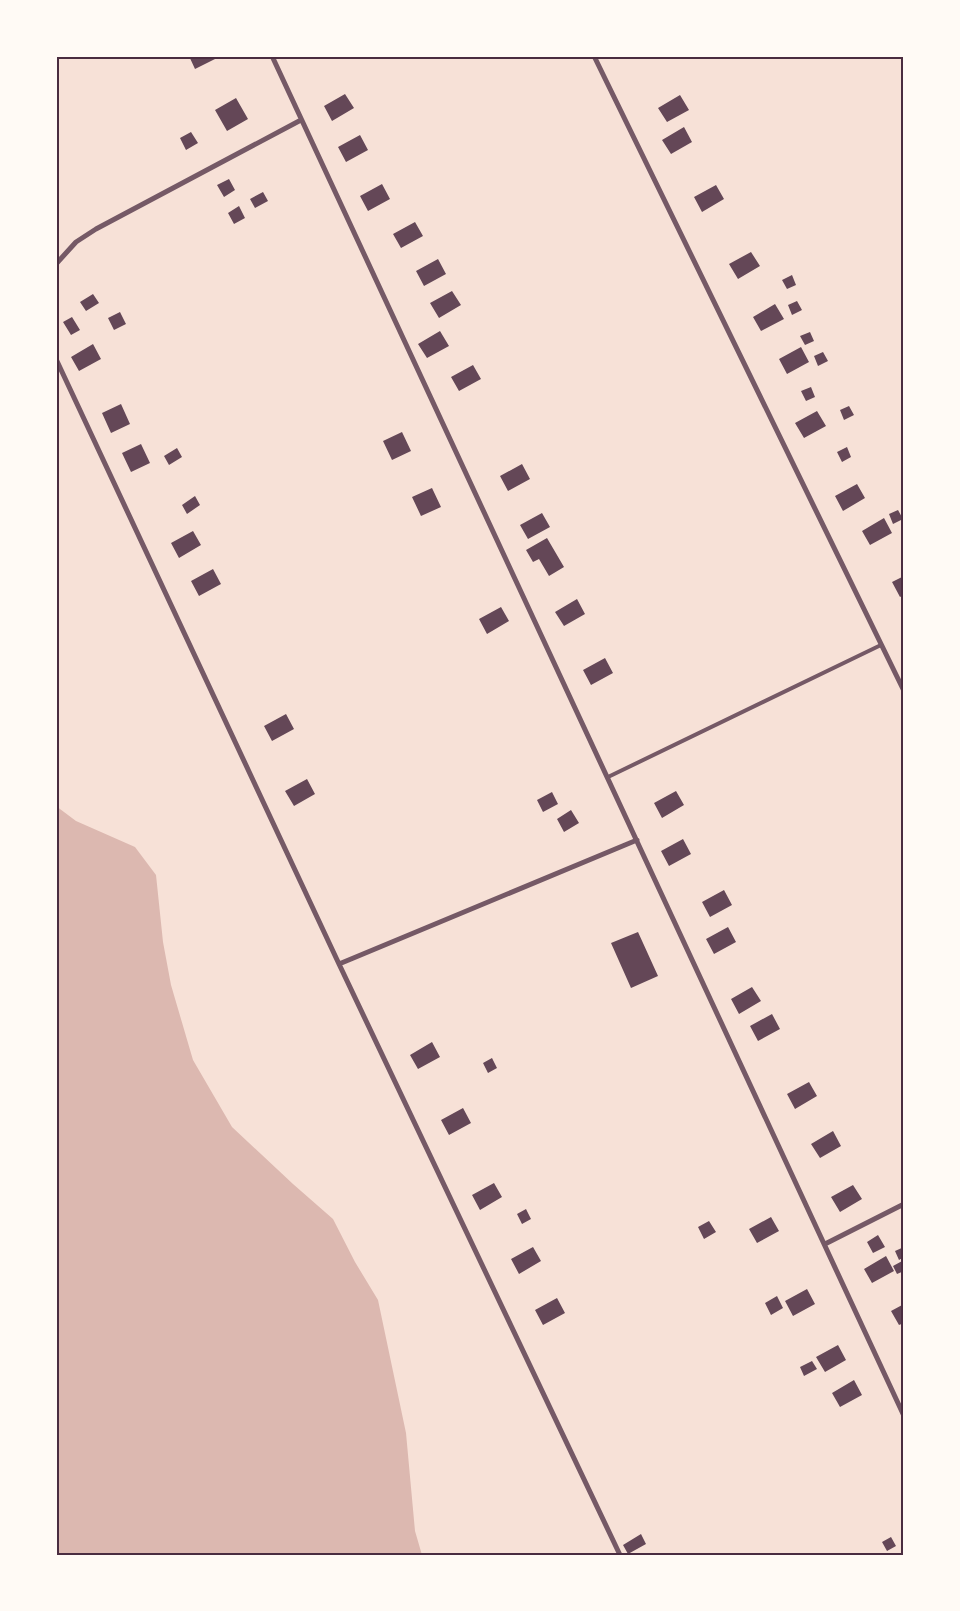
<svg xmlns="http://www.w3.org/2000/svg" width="960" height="1611" font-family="Literata,serif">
<rect width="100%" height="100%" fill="#f7e1d7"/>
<!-- water -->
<path fill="#dcb8b0" d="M56,806L76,821L135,847L156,875L163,942L171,985L193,1060L232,1127L293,1184L333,1219L355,1262L378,1300L406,1433L415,1531L422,1555H56Z"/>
<!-- building -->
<path fill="#644757" d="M189,56H221L195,69Z
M345,94L354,108L332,121L324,106Z
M680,95L689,110L667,122L658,108Z
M236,98L248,119L227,131L215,110Z
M684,127L692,142L671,154L662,140Z
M191,132L198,143L186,150L180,138Z
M360,135L368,150L346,162L338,147Z
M229,179L235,190L224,197L217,185Z
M382,184L390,199L368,211L360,196Z
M716,185L724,199L702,212L694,197Z
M263,192L268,201L255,208L250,199Z
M239,206L245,218L234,224L228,213Z
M415,222L423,236L401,248L393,234Z
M751,252L760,266L738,279L729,264Z
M438,259L446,274L424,286L416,271Z
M792,275L796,285L787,289L782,280Z
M452,291L461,305L439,318L430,303Z
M93,294L99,303L86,311L80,302Z
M797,301L802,310L792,315L788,305Z
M775,304L784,319L761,331L753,317Z
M120,312L126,324L114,330L108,318Z
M72,317L80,330L71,335L63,322Z
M440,331L449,346L427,358L418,344Z
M810,332L814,341L805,345L800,336Z
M93,344L101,359L79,371L71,357Z
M801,347L809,362L787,374L779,359Z
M823,352L828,361L818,366L814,356Z
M473,365L481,379L459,391L451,377Z
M811,387L815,397L806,401L801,391Z
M121,404L130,424L111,433L102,413Z
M849,406L854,415L844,420L840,410Z
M817,411L826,426L804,438L795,423Z
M402,432L411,451L392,460L383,441Z
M141,444L150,463L131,472L122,453Z
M847,447L851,457L842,462L837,452Z
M177,448L182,457L169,465L164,456Z
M522,464L530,479L508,491L500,476Z
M857,484L865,498L843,511L835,496Z
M432,488L441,507L421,516L412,497Z
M195,496L200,505L187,514L182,505Z
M898,510L903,519L893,524L889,514Z
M542,513L550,527L528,539L520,525Z
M884,518L892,533L870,545L862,531Z
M193,531L201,545L179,558L171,543Z
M547,538L564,567L549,576L539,559L533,562L526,550Z
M213,569L221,584L199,596L191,581Z
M904,576V595L900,597L892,582Z
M577,599L585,614L564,626L555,612Z
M501,607L509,621L487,634L479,619Z
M605,658L613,673L591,685L583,670Z
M286,714L294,729L272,741L264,726Z
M307,779L315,794L294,806L285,791Z
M676,791L684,805L662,818L654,803Z
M552,792L558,804L543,812L537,800Z
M571,810L579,823L564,832L557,819Z
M683,839L691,854L669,866L661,851Z
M724,890L732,905L710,917L702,902Z
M728,927L736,942L714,954L706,939Z
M638,932L658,976L631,988L611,943Z
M752,987L761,1001L739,1014L731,999Z
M772,1014L780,1029L758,1041L750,1026Z
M432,1042L440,1057L418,1069L410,1055Z
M492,1058L497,1068L488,1073L483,1063Z
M809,1082L817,1096L795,1109L787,1094Z
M463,1108L471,1123L449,1135L441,1120Z
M833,1131L841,1146L820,1158L811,1144Z
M494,1183L502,1197L480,1210L472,1195Z
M853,1185L862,1199L840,1212L831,1197Z
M526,1209L531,1219L522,1224L517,1214Z
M771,1217L779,1231L757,1243L749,1229Z
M709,1221L716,1232L704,1239L698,1227Z
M878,1235L885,1247L873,1253L867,1242Z
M533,1247L541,1261L519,1274L511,1259Z
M904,1247V1257L899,1260L895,1251Z
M886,1256L894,1271L872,1283L864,1269Z
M904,1260V1271L897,1274L893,1266Z
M807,1289L815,1304L793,1316L785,1301Z
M777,1296L783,1308L771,1315L765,1303Z
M557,1298L565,1313L543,1325L535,1310Z
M904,1304V1323L899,1325L891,1311Z
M838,1345L846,1360L825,1372L816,1357Z
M812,1361L817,1369L804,1376L800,1367Z
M854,1380L862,1395L840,1407L832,1393Z
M641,1534L646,1544L628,1554L623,1545Z
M891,1537L896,1546L887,1551L882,1542Z"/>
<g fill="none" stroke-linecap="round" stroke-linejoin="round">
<!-- service -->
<path stroke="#755966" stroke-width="4" d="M608,777L881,645"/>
<!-- minor -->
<path stroke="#755966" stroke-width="5" d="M272,56L904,1416
M594,56L904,691
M56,264L76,242L96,229L301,120
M56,359L339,964L620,1555
M339,964L637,840
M825,1244L904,1204"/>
</g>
<!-- border -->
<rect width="960" height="1611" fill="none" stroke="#fffaf5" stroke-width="115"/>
<rect x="58" y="58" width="844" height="1496" fill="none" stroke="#4a2c40" stroke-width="2"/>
</svg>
